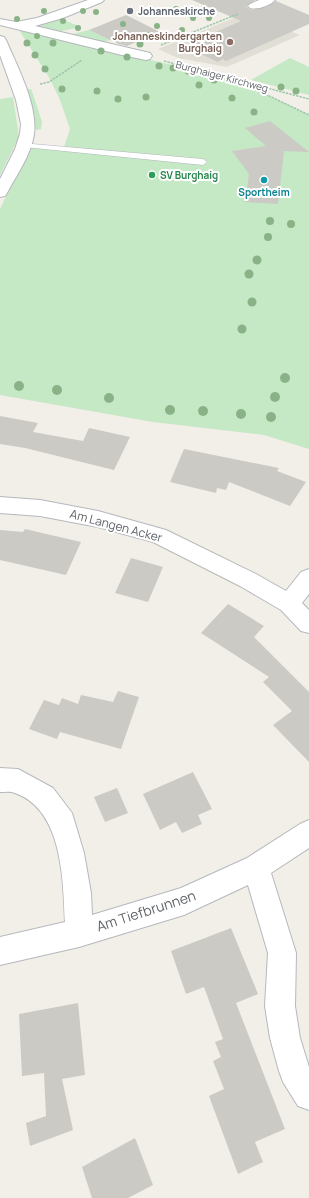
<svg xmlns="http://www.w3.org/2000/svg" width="309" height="1198" font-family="Manrope,sans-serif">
<rect width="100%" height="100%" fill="#f1efe8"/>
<!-- education -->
<path fill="#e1ded6" d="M246,13L300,35L227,67L178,58L158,49Z"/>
<!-- green -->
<path fill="#c5e8c5" d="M59,18L81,27L57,32L29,25Z
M19,30L234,79L309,115V449L264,435L153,422L0,395V209L31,144L64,147L70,129L60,100L50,79Z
M89,30L111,40L98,43L69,35Z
M290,58L309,67V95L251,80Z
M26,89H31L33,94L42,122L41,129L37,130L35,129V122Z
M13,97L19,137L0,175V99Z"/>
<!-- building -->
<path fill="#cccac5" d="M192,0H255L246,6L249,9L253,10L267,7L276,1L309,15V24L226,61L223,59L218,62L184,46L241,21Z
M126,15L160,32L127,46L119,44L89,30Z
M270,121L309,152L284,151L278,204L245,202L249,174L232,151L266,146L245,128Z
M0,416L38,423L33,432L83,441L89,428L130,437L114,470L25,448L0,444Z
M184,449L279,468L277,471L306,482L290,506L229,482L226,490L217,488L216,493L170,482Z
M25,529L81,542L66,575L0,560V530L23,532Z
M131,558L163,567L148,602L115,593Z
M228,604L264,626L254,637L309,692V762L273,725L292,711L263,682L269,677L201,633Z
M118,691L139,697L121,749L60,732L57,739L29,729L44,700L59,705L62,698L78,704L81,695L113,702Z
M193,772L212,809L198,815L202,824L182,833L176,822L160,830L143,794Z
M117,788L128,813L105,822L94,797Z
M231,928L258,994L236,1003L285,1129L255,1142L263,1162L238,1174L209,1096L224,1089L213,1061L221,1057L215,1042L223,1039L204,987L186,994L171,951Z
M78,1003L85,1075L62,1079L73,1130L30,1146L26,1123L46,1116L44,1073L22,1076L19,1014Z
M135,1138L153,1185L128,1198H92L82,1167Z"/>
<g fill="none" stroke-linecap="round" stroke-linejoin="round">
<!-- lane casing -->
<g stroke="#b5b8bc" stroke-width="1">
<path id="lane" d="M21,143L203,159L207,162L203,165L24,147H21Z"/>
</g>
<!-- street casing -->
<g stroke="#b5b8bc" stroke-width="2">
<path id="street" d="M88,0H104L102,2L63,18L35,26L150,53L152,56L150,59L146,60L122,55L0,25V19L16,22L37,18Z
M259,0H275C270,6 257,10 250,8L248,6L250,4Z
M0,36L4,37L6,40C17,66 38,105 34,134C31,155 17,174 7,193L5,196L0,197V179L15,149L20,134L21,124L16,100L0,55Z
M0,497L40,500L98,511L166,530L256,574L286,591L301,572L309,569V594L302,603L309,610V633L301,631L281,610L240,586L153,542L98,527L40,516L0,513Z
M0,768L18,769L53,788L72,813L84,853L91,893L92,915L181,888L247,858L300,824L309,820V848L271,873L296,953L295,1006L300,1038L309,1067V1110L298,1106L283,1082L279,1071L270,1038L265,1006L268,953L248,885L184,915L79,947L0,965V937L65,922C63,880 63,810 15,793C11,791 5,792 0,792Z"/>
</g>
<!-- path -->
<path stroke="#9cc7a9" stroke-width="1.5" stroke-dasharray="2.5 1" stroke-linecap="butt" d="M161,45L238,14
M164,61L309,99
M240,82L309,115
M40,84L49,82L82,60"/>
<!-- lane -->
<use href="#lane" fill="#fff" fill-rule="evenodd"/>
<!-- street -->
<use href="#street" fill="#fff" fill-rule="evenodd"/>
</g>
<!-- trees -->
<g fill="#89b387">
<circle cx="176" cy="9" r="3"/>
<circle cx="44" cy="11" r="3"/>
<circle cx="83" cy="11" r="3"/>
<circle cx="96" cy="12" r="3"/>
<circle cx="193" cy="18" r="3"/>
<circle cx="209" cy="18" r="3"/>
<circle cx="17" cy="19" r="3"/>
<circle cx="63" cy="21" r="3"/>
<circle cx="123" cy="24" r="3"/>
<circle cx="157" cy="26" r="3"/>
<circle cx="78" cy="28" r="3"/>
<circle cx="182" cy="30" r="3"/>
<circle cx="149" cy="35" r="3"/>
<circle cx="37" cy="36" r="3"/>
<circle cx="27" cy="43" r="3.5"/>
<circle cx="53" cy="43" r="3.5"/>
<circle cx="140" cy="44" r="3.5"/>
<circle cx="101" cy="51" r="3.5"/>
<circle cx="35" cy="55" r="3.5"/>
<circle cx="127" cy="57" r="3.5"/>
<circle cx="159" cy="66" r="3.5"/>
<circle cx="173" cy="68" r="3.5"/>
<circle cx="45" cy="69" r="3.5"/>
<circle cx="188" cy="71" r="3.5"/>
<circle cx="214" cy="80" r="3.5"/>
<circle cx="199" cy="85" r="3.5"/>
<circle cx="281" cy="87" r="3.5"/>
<circle cx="62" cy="89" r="3.5"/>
<circle cx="97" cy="91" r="3.5"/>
<circle cx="296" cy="91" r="3.5"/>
<circle cx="146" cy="97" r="3.5"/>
<circle cx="232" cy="98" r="3.5"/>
<circle cx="118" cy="99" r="3.5"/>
<circle cx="254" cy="112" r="3.5"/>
<circle cx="270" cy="221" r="4"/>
<circle cx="291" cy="224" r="4"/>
<circle cx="268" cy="237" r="4"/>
<circle cx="257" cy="260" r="4.5"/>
<circle cx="249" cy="274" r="4.5"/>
<circle cx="252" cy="302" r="4.5"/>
<circle cx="242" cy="329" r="4.5"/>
<circle cx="285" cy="378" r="5"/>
<circle cx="19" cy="386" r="5"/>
<circle cx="57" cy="390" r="5"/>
<circle cx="275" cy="397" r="5"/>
<circle cx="109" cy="398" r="5"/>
<circle cx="170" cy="410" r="5"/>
<circle cx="203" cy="411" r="5"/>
<circle cx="241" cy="414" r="5"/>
<circle cx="271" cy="417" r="5"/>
</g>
<!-- markers -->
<circle fill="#6b7280" stroke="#fff" stroke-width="1.5" cx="130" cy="11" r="4"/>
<circle fill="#8d6e63" stroke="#fff" stroke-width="1.5" cx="230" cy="42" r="4"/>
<circle fill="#2e9e5b" stroke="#fff" stroke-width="1.5" cx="152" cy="175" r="4"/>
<circle fill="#0f9aa8" stroke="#fff" stroke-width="1.5" cx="264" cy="180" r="4"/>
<g text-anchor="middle" stroke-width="4" stroke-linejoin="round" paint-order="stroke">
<!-- far-worship labels -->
<g font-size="10" font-weight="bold" fill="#5b616d" stroke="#fff" text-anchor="start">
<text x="138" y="15">Johanneskirche</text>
</g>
<!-- far-education labels -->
<g font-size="10" font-weight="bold" fill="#785e54" stroke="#fff" text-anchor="end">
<text x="222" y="40">Johanneskindergarten<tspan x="222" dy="12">Burghaig</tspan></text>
</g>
<!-- far-street labels -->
<g font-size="10" fill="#5f6368" stroke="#fff">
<text transform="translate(222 76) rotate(15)" y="4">Burghaiger Kirchweg</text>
</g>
<!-- far-leisure labels -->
<g font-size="10" font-weight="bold" fill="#27864d" stroke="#fff" text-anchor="start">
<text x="160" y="179">SV Burghaig</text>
</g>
<!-- far-culture labels -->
<g font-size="10" font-weight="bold" fill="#0d838f" stroke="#fff">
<text x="264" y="196">Sportheim</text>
</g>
<!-- street labels -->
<g font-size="12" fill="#5f6368" stroke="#fff">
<text transform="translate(116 526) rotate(15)" y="4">Am Langen Acker</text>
</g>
<!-- near-street labels -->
<g font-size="14" fill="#5f6368" stroke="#fff">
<text transform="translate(146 911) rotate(-18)" y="5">Am Tiefbrunnen</text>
</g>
</g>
</svg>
